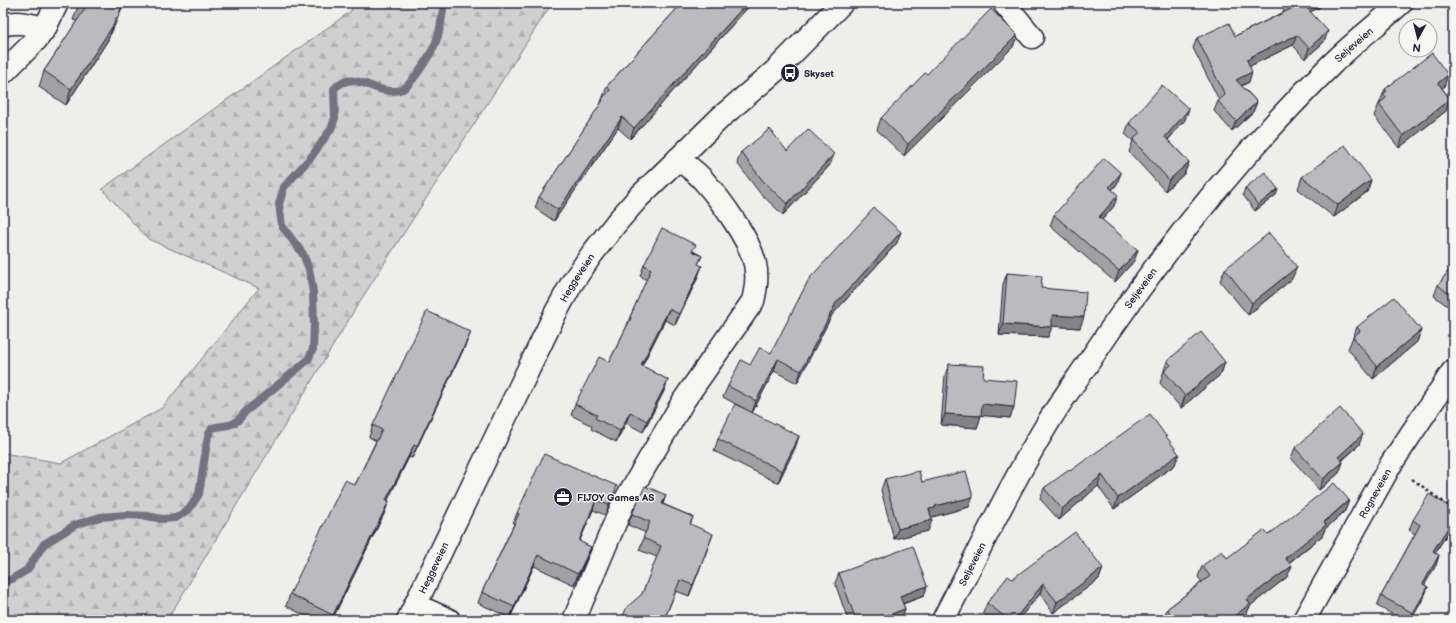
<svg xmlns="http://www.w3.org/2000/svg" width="1456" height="623" font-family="'Balsamiq Sans',sans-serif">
<defs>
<pattern id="forest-firs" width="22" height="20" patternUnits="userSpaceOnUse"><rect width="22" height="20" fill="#d0d0d1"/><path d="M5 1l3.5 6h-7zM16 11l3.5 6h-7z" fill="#b2b2b4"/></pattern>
</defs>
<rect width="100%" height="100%" fill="#eeeeeb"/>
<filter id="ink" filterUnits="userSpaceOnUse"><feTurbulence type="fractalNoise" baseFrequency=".025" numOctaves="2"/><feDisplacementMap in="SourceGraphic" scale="8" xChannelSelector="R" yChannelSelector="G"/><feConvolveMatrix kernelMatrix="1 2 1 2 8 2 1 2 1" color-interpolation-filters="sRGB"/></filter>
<g filter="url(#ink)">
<!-- forest -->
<path fill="url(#forest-firs)" stroke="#797986" d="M354,3H552L360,301L167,620H3V453L61,463L162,408L259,288L148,239L102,189L351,11Z"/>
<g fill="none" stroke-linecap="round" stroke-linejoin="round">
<!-- stream -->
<path stroke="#727281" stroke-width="8" d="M3,582L12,579L27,570L44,544L75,525L100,517L126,515L147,516L162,519L176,518L190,508L199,494L208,436L212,428C229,424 234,428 245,412L308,360L313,349L314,325L313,292L309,269L303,254L282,226L279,204L284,187L312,156L331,129L335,118L334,89C354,68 371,93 394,91C396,91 401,90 403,89C412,84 434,50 437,39C441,28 442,15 444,3"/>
<!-- minor casing -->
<g stroke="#22223b" stroke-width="25">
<g id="minor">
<path d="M1004,3L1032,37"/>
<path d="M3,25C17,20 31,25 45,28"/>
<path d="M3,73L36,40L45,28L57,3"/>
<path d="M415,605L449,620"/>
<path id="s1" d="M408,620L555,314L572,283L592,254L617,222L638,198L721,117L775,71L842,3"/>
<path d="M574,620L623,504L684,400L753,301C756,289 758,277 755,264C750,240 721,200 704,181C697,172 687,166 678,159"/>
<path id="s2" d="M943,620C978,553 1010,485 1049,421C1061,401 1075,382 1088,363C1159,256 1240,155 1331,65C1353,43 1378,24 1401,3"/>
<path id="s3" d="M1304,620L1391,464L1453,371"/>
</g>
</g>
<!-- path -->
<path stroke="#22223b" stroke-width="2.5" stroke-dasharray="3 3" stroke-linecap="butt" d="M1412,479L1453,509"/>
<!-- minor -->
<use href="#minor" stroke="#f6f6f2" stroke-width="22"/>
</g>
<!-- wall -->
<path fill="#a1a1a4" stroke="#22223b" d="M79,3H124L111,34H110L108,40L66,105L39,87L44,71L77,21L73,20Z
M682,3H755L752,5L751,4L630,139L618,128L554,221L535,208L539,197L600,105L607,86Z
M1280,3H1322L1320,7L1310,12L1324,42L1305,59L1293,45L1250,66L1249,82L1242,86L1257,102L1253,112L1232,131L1214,111L1218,101L1219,100L1193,48L1197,38L1235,36L1284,12Z
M1017,35L1013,47L904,156L877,130L881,118Z
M1444,87L1442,88L1450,99L1446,111L1399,148L1374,116L1379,104L1380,102L1385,89Z
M1185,120L1168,140L1189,162L1184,174L1165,191L1129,152L1133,141L1125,134L1129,123Z
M787,151L834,154L830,165L783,215L759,192L737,163L741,152Z
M1302,177L1371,180L1367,192L1334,217L1298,189Z
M1117,184L1112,190L1114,206L1102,220L1138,250L1134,261L1115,282L1050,226L1054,215Z
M1245,188L1278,189L1276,195L1255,211L1243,195Z
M897,243L832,315L797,383L774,371L752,413L723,397L728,386L750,365L771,353Z
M693,251L702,256L698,264V277L675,325L665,320L642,366L668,380L664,391L643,432L626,423L616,442L591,429L592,426L571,415L575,404L609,362L626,328L630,317L647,280L640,276L644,265Z
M1453,265V310L1434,296L1438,285Z
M1225,269L1292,279L1248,315L1220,281Z
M1007,273L1041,288L1080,328L1052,326L1048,337L999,335L1003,284Z
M1357,327L1421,330L1417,342L1373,379L1348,349Z
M466,344L412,458L409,457L387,501H389L384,514L332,620H314L286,606L290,594L355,485L376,441L369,437L373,425Z
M1167,361L1225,362L1221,374L1181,408L1160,383Z
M949,364L1014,407L1010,418L981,415L977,428L941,425L945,375Z
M799,436L795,448L778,483L714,451L718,439Z
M1359,445L1342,461L1343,462L1339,473L1319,490L1291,458L1295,448Z
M1175,465L1114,509L1098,486L1059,520L1040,499L1044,488L1070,471Z
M885,479L922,482L969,507L932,517L928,531L894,539L881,490Z
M666,495L663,504L693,517L690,525L709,545L689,596L676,591L664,620H621L642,594L657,557L639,550L646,533L628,525L632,514Z
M613,496L605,515L593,510L579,542L591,547L587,558L574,585L534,566L510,618L478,603L482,592L514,524L513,523L517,513Z
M1349,500L1345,511L1325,529L1322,536L1289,563L1287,577L1250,606L1246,615L1240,620H1163L1167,609L1202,582L1198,577L1202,566L1227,558L1268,535Z
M1453,509V525L1435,553L1439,555L1436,565L1424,585L1428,587L1424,597L1411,620H1403L1377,606L1381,596L1415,534L1409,530L1413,520Z
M1103,568L1099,579L1053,613L1040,594L1018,620H992L983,613L987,603L1012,579Z
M839,573L927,586L924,596L903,604L905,609L901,619L899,620H848L835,583Z"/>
<!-- shaded-wall -->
<path fill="#838386" stroke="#22223b" d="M747,3H752L751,4L630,139L634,128Z
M1311,3H1322L1320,7L1301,16L1305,6Z
M116,18L108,40L66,105L71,89Z
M1328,31L1324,42L1305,59L1309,48Z
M1017,35L1013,47L904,156L908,144Z
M1297,35L1293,45L1248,67L1247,60L1250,57Z
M1252,72L1249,82L1233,90L1236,80Z
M1448,75L1444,87L1433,95L1438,83Z
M1450,99L1446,111L1399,148L1403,136Z
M1257,102L1253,112L1232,131L1236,121Z
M1189,109L1185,120L1161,148L1165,137Z
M622,117L618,128L554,221L558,210Z
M834,154L830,165L783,215L787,204Z
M1189,162L1184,174L1165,191L1169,180Z
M1121,173L1117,184L1105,198L1109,187Z
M1371,180L1367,192L1334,217L1338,205Z
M1278,189L1276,195L1255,211L1258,205Z
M1118,195L1114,206L1095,228L1099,217Z
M901,232L897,243L832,315L797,383L801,371L836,303Z
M1138,250L1134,261L1115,282L1119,271Z
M702,266L698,277L675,325L679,314Z
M1297,267L1292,279L1248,315L1252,303Z
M669,309L665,320L637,376L641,365Z
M1052,315L1084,317L1080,328L1049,326Z
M1003,324L1052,327L1048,337L999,335Z
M1421,330L1417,342L1373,379L1377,366Z
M471,332L466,344L412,458L417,446Z
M778,359L774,371L752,413L756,401Z
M1225,362L1221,374L1181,408L1185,396Z
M668,380L664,391L643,432L647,421Z
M982,404L1014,407L1010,418L977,415Z
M630,412L626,423L616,442L620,431Z
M945,414L981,416L977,428L941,425Z
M1363,434L1359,445L1334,467L1338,457Z
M799,436L795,448L778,483L782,471Z
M414,445L409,457L382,512L386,500Z
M1179,454L1175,465L1114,509L1118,498Z
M1343,462L1339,473L1319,490L1323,479Z
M1102,475L1098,486L1059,520L1062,509Z
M973,497L969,507L932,517L931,518L929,509L935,506Z
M596,500L593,510L575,552L579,541Z
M1349,500L1345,511L1325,529L1322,536L1281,569L1285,558Z
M389,501L384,514L332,620H331L333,615Z
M932,520L928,531L894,539L898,529Z
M1453,520V525L1429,562L1433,551Z
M713,534L709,545L689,596L693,585Z
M591,547L587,558L574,585L578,574Z
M538,555L534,566L510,618L514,607Z
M1439,555L1436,565L1419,595L1423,584Z
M1292,566L1287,577L1250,606L1246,615L1240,620H1229L1247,599Z
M1103,568L1099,579L1053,613L1057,602Z
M1043,584L1040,594L1018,620H1014Z
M927,586L924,596L896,606L900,596Z
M1428,587L1424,597L1411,620L1413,613Z
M905,609L901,619L899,620H874Z"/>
<!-- building -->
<path fill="#bbbbbf" stroke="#22223b" d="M79,3H123L117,19L116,18L114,24L71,89L44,71L86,7L78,4Z
M682,3H747L634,128L622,117L558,210L539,197L603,100L602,99L610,90L607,86Z
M1288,3H1311L1305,6L1328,31L1309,48L1297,35L1250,57L1251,58L1247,60L1252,72L1236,80L1257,102L1236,121L1218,101L1225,95L1197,38L1229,23L1235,36L1291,9Z
M991,9L1017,35L908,144L881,118L925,73L927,74Z
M1432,53L1448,75L1438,83L1450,99L1403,136L1379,104L1386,98L1383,94L1387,91L1385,89Z
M1162,85L1189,109L1165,137L1189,162L1169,180L1133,140L1140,132L1129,123Z
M770,129L787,151L808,129L834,154L787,204L763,181L741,152Z
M1345,145L1371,180L1338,205L1302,177Z
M1104,158L1121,173L1109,187L1118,195L1099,217L1138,250L1119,271L1054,215Z
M1265,172L1278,189L1258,205L1245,188Z
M874,208L901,232L836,303L801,371L778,359L756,401L728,386L741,360L750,365L760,347L771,353L809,279Z
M662,228L696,245L692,251L702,256L698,264L702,266L679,314L669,309L641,365L668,380L647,421L630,412L620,431L595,418L597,415L575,404L599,357L609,362L631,318L630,317L651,269L644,265Z
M1269,233L1297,267L1252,303L1225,269Z
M1453,265V297L1438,285Z
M1007,273L1042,276L1041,288L1086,292L1084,317L1052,315V327L1003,324Z
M1394,297L1421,330L1377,366L1353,337L1360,331L1357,327Z
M427,311L471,332L417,446L414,445L386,500L389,501L333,615L290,594L345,480L355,485L375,444L382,430L373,425Z
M1201,332L1225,362L1185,396L1164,371L1171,365L1167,361Z
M949,364L984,366L983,378L1017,381L1014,407L982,404L981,416L945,414Z
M735,404L799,436L782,471L718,439Z
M1340,408L1363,434L1338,457L1343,462L1323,479L1295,448Z
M1150,414L1179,454L1118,498L1102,475L1062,509L1044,488L1069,470L1070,471Z
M544,454L617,486L609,505L596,500L579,541L591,547L578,574L538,555L514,607L482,592L519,514L517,513Z
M919,471L922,482L966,471L973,497L935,506V508L929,509L932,520L898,529L885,479Z
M1334,483L1349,500L1324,522L1326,525L1285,558L1292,566L1247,599L1250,604L1229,620H1175L1167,609L1210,576L1202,566L1222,551L1227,558L1264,530L1268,535Z
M645,486L666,495L662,504L693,517L690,524L713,534L693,585L680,580L664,620H621L627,607L642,594L661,546L643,538L650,522L632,514Z
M1429,494L1453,509V520L1433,551L1439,555L1423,584L1428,587L1413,613L1381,596L1420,525L1413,520Z
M1075,532L1103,568L1057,602L1043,584L1014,620H1009L987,603L1008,576L1012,579Z
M913,546L927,586L900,596L905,609L874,620H856L839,573Z"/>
</g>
<!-- icons -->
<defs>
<g id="bus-disc" transform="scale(1)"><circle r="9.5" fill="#22223b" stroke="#f6f6f2"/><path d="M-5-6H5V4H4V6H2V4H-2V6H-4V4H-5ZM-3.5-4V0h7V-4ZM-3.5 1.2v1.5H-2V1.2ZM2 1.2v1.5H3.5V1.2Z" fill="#fff"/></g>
<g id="office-disc" transform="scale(1)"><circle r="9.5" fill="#22223b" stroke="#f6f6f2"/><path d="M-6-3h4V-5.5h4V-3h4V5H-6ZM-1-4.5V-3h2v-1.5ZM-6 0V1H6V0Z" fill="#fff"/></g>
</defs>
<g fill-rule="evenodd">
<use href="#bus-disc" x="790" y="73"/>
<use href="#office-disc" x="563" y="497"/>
</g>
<g text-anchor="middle" stroke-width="3" stroke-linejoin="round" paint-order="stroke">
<!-- street labels -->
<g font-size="10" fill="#22223b" stroke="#f6f6f2">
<text dy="4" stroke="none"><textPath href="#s2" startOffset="711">Seljeveien</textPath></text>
<text dy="4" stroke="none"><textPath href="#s1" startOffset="382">Heggeveien</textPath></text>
<text dy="4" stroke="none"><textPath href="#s2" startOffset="387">Seljeveien</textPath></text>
<text dy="4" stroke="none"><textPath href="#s3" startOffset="145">Rogneveien</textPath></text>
<text dy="4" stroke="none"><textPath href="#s2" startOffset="63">Seljeveien</textPath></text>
<text dy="4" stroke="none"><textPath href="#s1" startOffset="58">Heggeveien</textPath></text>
</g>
<!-- poi labels -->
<g font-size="10" font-weight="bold" fill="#22223b" stroke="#f6f6f2" text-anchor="start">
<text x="804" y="77">Skyset</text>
<text x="577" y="501">FIJOY Games AS</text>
</g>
</g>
<!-- margin -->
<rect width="1456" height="623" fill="none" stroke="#f6f6f2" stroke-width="16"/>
<rect x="8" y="8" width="1440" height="607" fill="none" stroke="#22223b" stroke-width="1.5" filter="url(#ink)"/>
<!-- north arrow -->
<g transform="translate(1418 38) rotate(187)"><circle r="19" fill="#f6f6f2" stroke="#a1a1a9"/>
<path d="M0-3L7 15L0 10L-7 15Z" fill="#22223b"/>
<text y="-6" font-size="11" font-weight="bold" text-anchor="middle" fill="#22223b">N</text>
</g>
</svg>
